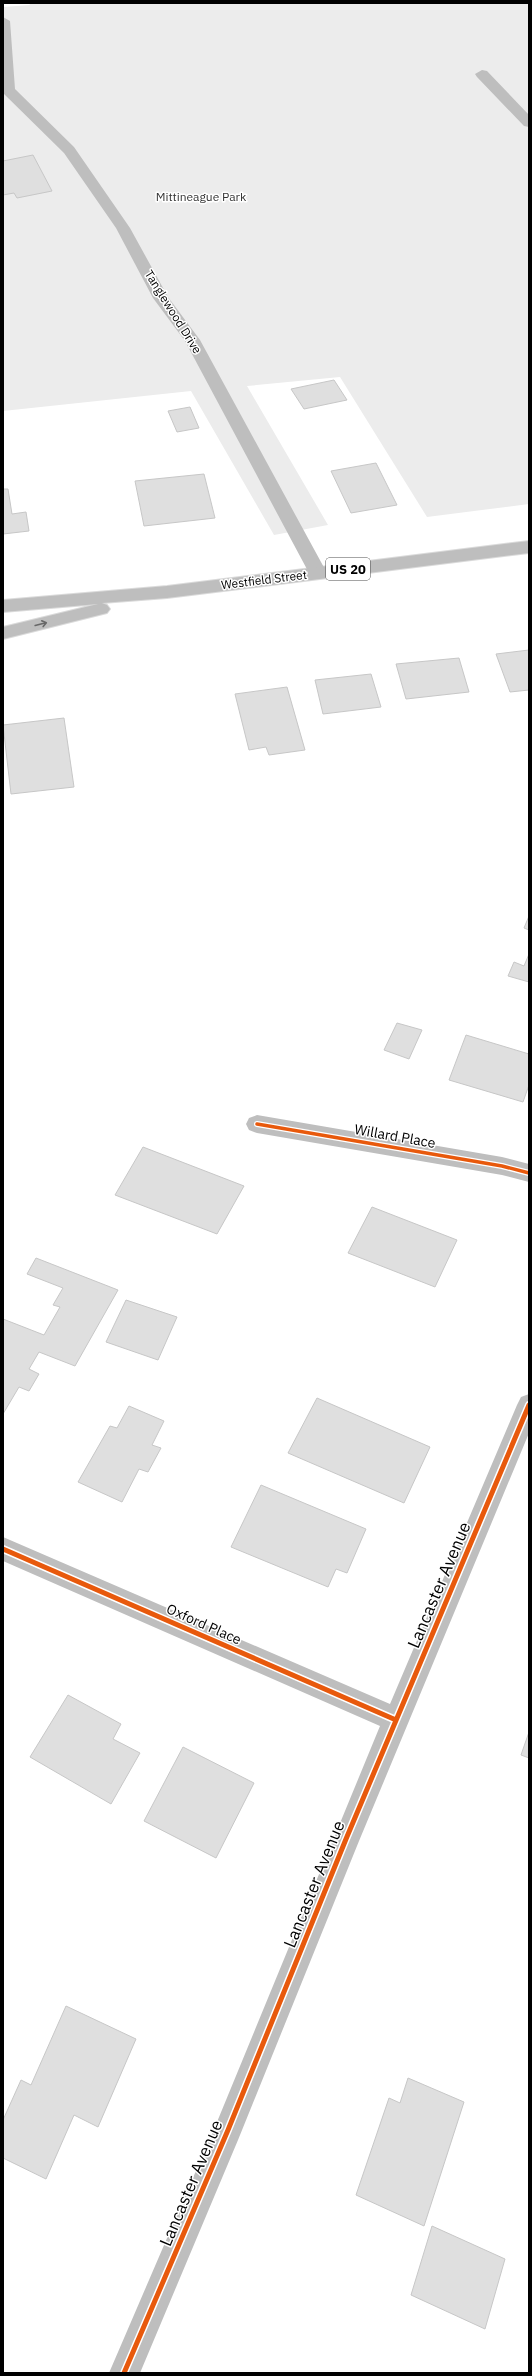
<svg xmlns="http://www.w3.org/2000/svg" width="532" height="2376" font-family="'IBM Plex Sans',sans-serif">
<rect width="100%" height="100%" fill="#fff"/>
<!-- green -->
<path fill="#ececec" d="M29,3H529V504L427,517L340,377L247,386L328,525L274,535L191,391L3,411V7L30,5Z"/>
<!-- building -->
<path fill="#dfdfdf" stroke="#c7c7c7" d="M33,155L52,191L17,198L14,193L3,195V161Z
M334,380L347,400L304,409L291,389Z
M190,407L199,428L177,432L168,411Z
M376,463L397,505L351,513L331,471Z
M204,474L215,518L144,526L135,481Z
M3,489H8L12,514L26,512L29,531L3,534Z
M529,650V690L510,692L496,654Z
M459,658L469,692L406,699L396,664Z
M371,674L381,707L323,714L315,680Z
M287,687L305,750L269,755L266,747L249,750L235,694Z
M64,718L74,787L11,794L3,725Z
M529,916V930L524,928Z
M529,954V982L508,976L514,962L524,966Z
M397,1023L422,1030L409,1059L384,1050Z
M466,1035L529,1054V1085L523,1102L449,1080Z
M143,1147L244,1186L217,1234L115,1195Z
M372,1207L457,1240L435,1287L348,1253Z
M36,1258L118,1290L75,1366L39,1352L29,1369L39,1374L29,1391L19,1387L3,1414V1319L44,1335L60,1307L53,1305L63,1288L27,1274Z
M126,1300L177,1317L158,1360L106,1342Z
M317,1398L430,1447L404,1503L288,1453Z
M129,1406L164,1421L152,1445L161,1448L148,1472L139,1469L122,1502L78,1482L110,1426L117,1428Z
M261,1485L366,1529L347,1573L336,1569L328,1587L231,1547Z
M68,1695L121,1724L113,1739L140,1753L111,1804L30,1757Z
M529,1732V1758L521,1755Z
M183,1747L254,1783L216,1858L144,1821Z
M66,2006L136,2039L98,2127L74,2115L46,2179L3,2158V2120L21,2080L31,2085Z
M408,2078L464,2102L424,2226L356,2195L389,2098L400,2103Z
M432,2226L505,2259L485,2329L411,2295Z"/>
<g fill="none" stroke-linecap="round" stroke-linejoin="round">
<!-- primary casing -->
<g stroke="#dbdbdb" stroke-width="2">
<path id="primary" d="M529,541V553L167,598L102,603L107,605L110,609L107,613L3,639V627L98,604L3,612V600L167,586Z"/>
</g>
<!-- service -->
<path fill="#bebebe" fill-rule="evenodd" d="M3,17L10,21L15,89L74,147L130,228L168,297L200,340L327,573L324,577L318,579L312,577L309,573L185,341L153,298L116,228L64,153L3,93Z
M482,70L487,71L529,115V127L524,126L477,77L475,74Z"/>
<!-- minor -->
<path fill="#bebebe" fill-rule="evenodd" d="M257,1115L502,1157L529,1164V1182L502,1175L257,1133L249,1130L246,1124L249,1118Z
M529,1394V1433L359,1841L238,2140L140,2373H109L217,2122L380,1726L3,1561V1537L390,1704L517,1405L521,1397Z"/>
<!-- primary -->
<use href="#primary" fill="#bebebe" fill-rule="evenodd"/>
<!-- cycleway-far1 casing -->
<g stroke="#fff" stroke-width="6">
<path id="cycleway-far1" d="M257,1124L502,1166L529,1173"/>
</g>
<!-- cycleway casing -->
<g stroke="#fff" stroke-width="8">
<path id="cycleway" d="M3,1549L396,1720
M124,2373L228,2130L346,1839L529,1405"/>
</g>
<!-- cycleway-far1 -->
<use href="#cycleway-far1" stroke="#e8590c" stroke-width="3.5"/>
<!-- cycleway -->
<use href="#cycleway" stroke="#e8590c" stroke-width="5"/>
</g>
<!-- one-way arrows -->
<defs><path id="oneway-shaft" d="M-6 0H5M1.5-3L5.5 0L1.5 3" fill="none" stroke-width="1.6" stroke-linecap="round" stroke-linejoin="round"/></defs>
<use stroke="#686868" href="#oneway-shaft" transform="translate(41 624) rotate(-14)"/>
<g text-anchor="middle" stroke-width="3" stroke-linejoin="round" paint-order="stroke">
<!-- far-park labels -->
<g font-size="12" fill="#333" stroke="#fff">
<text x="201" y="201">Mittineague Park</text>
</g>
<!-- far-street labels -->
<g font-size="12" fill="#000" stroke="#fff">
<text transform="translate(173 312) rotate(58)" y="4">Tanglewood Drive</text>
<text transform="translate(264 580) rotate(-7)" y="4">Westfield Street</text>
</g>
<!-- shield labels -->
<rect fill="#fff" stroke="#4c4c4c" stroke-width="1" x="326" y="558" width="44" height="22" rx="3"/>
<g font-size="13" font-weight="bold" fill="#000">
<text x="348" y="574">US 20</text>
</g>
<!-- street labels -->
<g font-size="14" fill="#000" stroke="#fff">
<text transform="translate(395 1136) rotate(10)" y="5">Willard Place</text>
<text transform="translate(204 1624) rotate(24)" y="5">Oxford Place</text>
</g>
<!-- near-street labels -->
<g font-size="17" fill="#000" stroke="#fff">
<text transform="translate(439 1585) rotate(-67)" y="6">Lancaster Avenue</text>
<text transform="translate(314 1884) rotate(-68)" y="6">Lancaster Avenue</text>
<text transform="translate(191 2183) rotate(-67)" y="6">Lancaster Avenue</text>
</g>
</g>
<!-- border -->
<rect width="532" height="2376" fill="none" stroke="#000000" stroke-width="8"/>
</svg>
